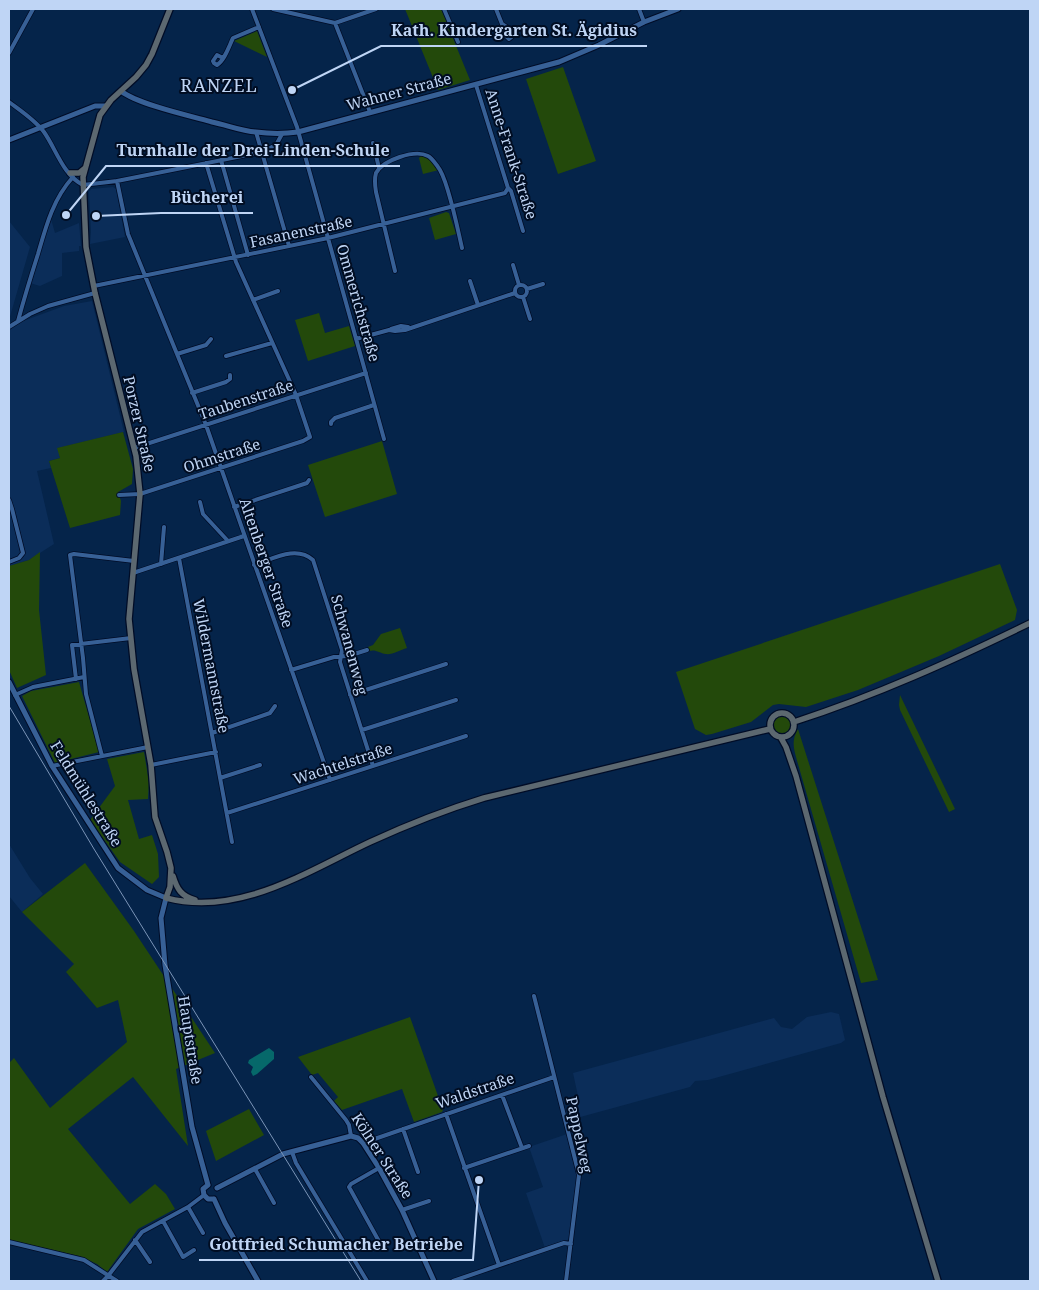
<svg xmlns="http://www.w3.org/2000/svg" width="1039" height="1290" font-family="'Noto Serif',serif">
<rect width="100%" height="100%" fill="#05244a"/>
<!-- built -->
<path fill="#0b2d59" d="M113,187L116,189L125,237L90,244L91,232L89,192L91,189Z
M51,219L55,233L79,223L81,246H79V251L62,253V276L40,286L30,283Z
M9,221L30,247L9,320Z
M92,301L124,432L58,448L60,458L49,461L51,468L37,471L54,544L29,560L9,566V322L15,324L64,306Z
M9,844L30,878L43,894L22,912L9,896Z
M831,1012L839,1014L845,1040L841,1043L708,1080L695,1081L690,1087L573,1119L569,1099L578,1096L573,1073L774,1018L781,1027L792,1029L807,1017Z
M567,1134L577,1175L570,1239L545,1248L526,1193L543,1187L529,1147Z"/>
<!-- green -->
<path fill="#23490b" d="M405,9H441L470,80L438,90Z
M257,31L267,57L234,41Z
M563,67L596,161L558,174L526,79Z
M421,156L428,158L439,170L423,174L419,158Z
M446,212L449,213L456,234L435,240L429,218Z
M319,313L325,333L349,326L355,346L308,361L295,320Z
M123,432L133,469L132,484L118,492L121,501L120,515L70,528L49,461L60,458L57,448Z
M382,441L397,494L325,517L308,465Z
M40,552L39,610L46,675L17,688L9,670V566L29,560Z
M1000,564L1017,610L1015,620L939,656L858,690L806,707L779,704L773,705L751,722L712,734L706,735L695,729L676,672Z
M400,628L407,648C400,650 392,655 386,654C379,653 376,649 369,651L368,647L373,645L381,634Z
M79,682L99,752L55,763L22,696L31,691Z
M900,695L955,809L949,812L900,710L899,705Z
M772 725a10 10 0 1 1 20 0a10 10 0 1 1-20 0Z
M798,729L878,980L861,983L796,757C793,746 792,739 798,729Z
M144,752L149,782L148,799L128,800L139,839L152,835L158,854L159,877L152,884L120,862L90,820L115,786L107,759Z
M85,863L134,931L215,1053L176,1069L188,1146L133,1077L68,1129L130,1204L155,1184L166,1194L175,1209L138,1229L107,1272L97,1264L79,1256L9,1240V1063L14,1058L50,1108L127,1042L118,1000L97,1008L66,972L74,964L22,912Z
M410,1017L443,1110L442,1112L414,1122L402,1089L342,1110L334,1101L338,1097L318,1073L312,1075L298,1057Z
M249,1109L264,1135L216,1161L206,1131Z"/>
<!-- water -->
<path fill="#06686a" d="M269,1048L274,1052V1059L257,1074L253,1076L251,1072L253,1067L248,1063L249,1060Z"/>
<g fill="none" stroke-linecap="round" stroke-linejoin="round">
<!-- minor casing -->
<g stroke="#000c26" stroke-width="5.5">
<path id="minor" d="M252,9L297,127L384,439
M273,9L335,23L376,9
M444,9L458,42
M496,9L502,24
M639,9L644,22
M335,23L370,112
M502,24L513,31L514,35L509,39L506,36Z
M9,53L33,9
M223,58L217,55L213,61L214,63L217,65C225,60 229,46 233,38L259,27
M476,85L508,188L511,191L523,231
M9,102C21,111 35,120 44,132C56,149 63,175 83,185L117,181L262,152L276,145L282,134
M256,132L289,246
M373,143L379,168
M221,160L248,255
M117,181L128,234L206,425L330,780
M513,265L519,285
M395,271L376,192C375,186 374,180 376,173C383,160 415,149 428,156C432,158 435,163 438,167C448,179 458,231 462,248
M470,281L478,305
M515 291a6 6 0 1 1 12 0a6 6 0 1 1-12 0Z
M94,286L328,238L505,193L508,188
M527,289L543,284
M523,297L530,319
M253,300L278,291
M18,321C24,299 31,276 38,254C46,226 53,199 73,177
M9,327L30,314L48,306L95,293
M391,329L401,326L408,327
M356,339L389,330L395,331L405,330L515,293
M177,354L206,345L211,339
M226,356L272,343
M192,393L226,382L230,379V375
M331,424V422L335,418L374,405
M134,448L366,373
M119,495L140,494L303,441L310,437L296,395L236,262L206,163
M9,500L12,509L23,553L19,558L9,562
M200,502L203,514L228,541
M234,507L301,485L307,483L309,480
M179,558L232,842
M161,564L164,527
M254,565C273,559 296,545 313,560L342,650L340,662L373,766
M133,573L244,536
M291,670L334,657L348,656L367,650
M76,679L72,645L131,638
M15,695L33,687L84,677
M350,695L446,664
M362,730L456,700
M212,733L270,713L275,706
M102,756L86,694L83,658L70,555L74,554L134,561
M151,765L216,752
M52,766L148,747
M220,778L260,765
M227,813L466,736
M534,996L579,1175L566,1281
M311,1077L346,1120L349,1125L351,1136
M502,1095L522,1148
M446,1114L499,1265
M403,1129L418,1172
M363,1143L554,1077
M292,1152L296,1163L367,1281
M379,1168L351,1184L349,1187L381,1245
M464,1168L529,1146
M255,1169L274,1203
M188,1207L203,1233
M402,1210L429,1201
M163,1221L183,1257L194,1250
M135,1240L150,1262
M9,1242L84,1260L117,1281
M103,1281L108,1276L142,1232L188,1207L204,1195
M453,1281L564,1243L571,1244"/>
</g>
<!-- tertiary casing -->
<g stroke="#000c26" stroke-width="7">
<path id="tertiary" d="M121,91C137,104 190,116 212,122C227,125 241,131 256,132C271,134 284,134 298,132L559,62L599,45L644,22L678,9
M9,140L95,106H106
M9,682L52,766L118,868L147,890L166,898L161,918L165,965L192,1127L208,1185
M208,1185L203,1189L204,1195L208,1199H214
M217,1188L283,1154L351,1136L358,1138L363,1143L379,1168L402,1210L434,1281
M214,1199L225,1223L258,1281"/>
</g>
<!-- secondary casing -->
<g stroke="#000c26" stroke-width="8">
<path id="secondary" d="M170,9L152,54L146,65L136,77L111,100L100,115L83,177L86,247L95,293L136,456L140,494L129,619L134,669L151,765L155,817L167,852L171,868L170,887L166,898C239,917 306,872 370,842C407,825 445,810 484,798L770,729
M70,173H79L85,168
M770 725a12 12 0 1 1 24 0a12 12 0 1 1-24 0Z
M794,722C877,695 952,661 1030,623
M781,738L786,747L796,776L883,1097L938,1281
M173,876C177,889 181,896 195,900"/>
</g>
<!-- minor -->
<use href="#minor" stroke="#376096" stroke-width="4"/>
<!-- tertiary -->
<use href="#tertiary" stroke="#376096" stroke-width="5"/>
<!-- secondary -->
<use href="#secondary" stroke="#5c6870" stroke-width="5.5"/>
<!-- rail -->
<path stroke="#7c95b8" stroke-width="1" d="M9,706L94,849L361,1281"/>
</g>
<g text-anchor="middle" stroke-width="4" stroke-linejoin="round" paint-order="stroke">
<!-- street labels -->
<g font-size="15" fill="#bfd5f5" stroke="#010d22">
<text transform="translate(399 92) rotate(-15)" y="5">Wahner Straße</text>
<text transform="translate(511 154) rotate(72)" y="5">Anne-Frank-Straße</text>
<text transform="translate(301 232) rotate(-12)" y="5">Fasanenstraße</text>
<text transform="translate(358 303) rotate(74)" y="5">Ommerichstraße</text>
<text transform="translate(246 400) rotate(-18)" y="5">Taubenstraße</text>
<text transform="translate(139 424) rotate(77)" y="5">Porzer Straße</text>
<text transform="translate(222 456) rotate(-18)" y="5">Ohmstraße</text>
<text transform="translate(266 563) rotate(71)" y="5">Altenberger Straße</text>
<text transform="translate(349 645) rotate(75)" y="5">Schwanenweg</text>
<text transform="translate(211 666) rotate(79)" y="5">Wildermannstraße</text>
<text transform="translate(343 764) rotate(-18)" y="5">Wachtelstraße</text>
<text transform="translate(86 794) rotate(58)" y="5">Feldmühlestraße</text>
<text transform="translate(190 1040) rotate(81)" y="5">Hauptstraße</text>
<text transform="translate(475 1091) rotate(-19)" y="5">Waldstraße</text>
<text transform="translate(579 1135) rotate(78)" y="5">Pappelweg</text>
<text transform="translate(382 1156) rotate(57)" y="5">Kölner Straße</text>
</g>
<!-- quarter labels -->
<g font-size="18" letter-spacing="1" fill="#bfd5f5" stroke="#010d22">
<text x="219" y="92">RANZEL</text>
</g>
</g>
<!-- callouts -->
<path fill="none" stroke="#bfd5f5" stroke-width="2" d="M292 90L381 46H647M66 215L106 166H400M96 216L161 213H253M479 1180L473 1260H199"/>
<g fill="#bfd5f5" stroke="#010d22" stroke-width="2">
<circle cx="292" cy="90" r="5"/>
<circle cx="66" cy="215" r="5"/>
<circle cx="96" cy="216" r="5"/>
<circle cx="479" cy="1180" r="5"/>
</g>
<g font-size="16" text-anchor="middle" font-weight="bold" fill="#bfd5f5" stroke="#010d22" stroke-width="4" stroke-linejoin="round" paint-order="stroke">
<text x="514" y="36">Kath. Kindergarten St. Ägidius</text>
<text x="253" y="156">Turnhalle der Drei-Linden-Schule</text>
<text x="207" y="203">Bücherei</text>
<text x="336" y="1250">Gottfried Schumacher Betriebe</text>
</g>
<!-- border -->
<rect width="1039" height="1290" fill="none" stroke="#bfd5f5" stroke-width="20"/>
</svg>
